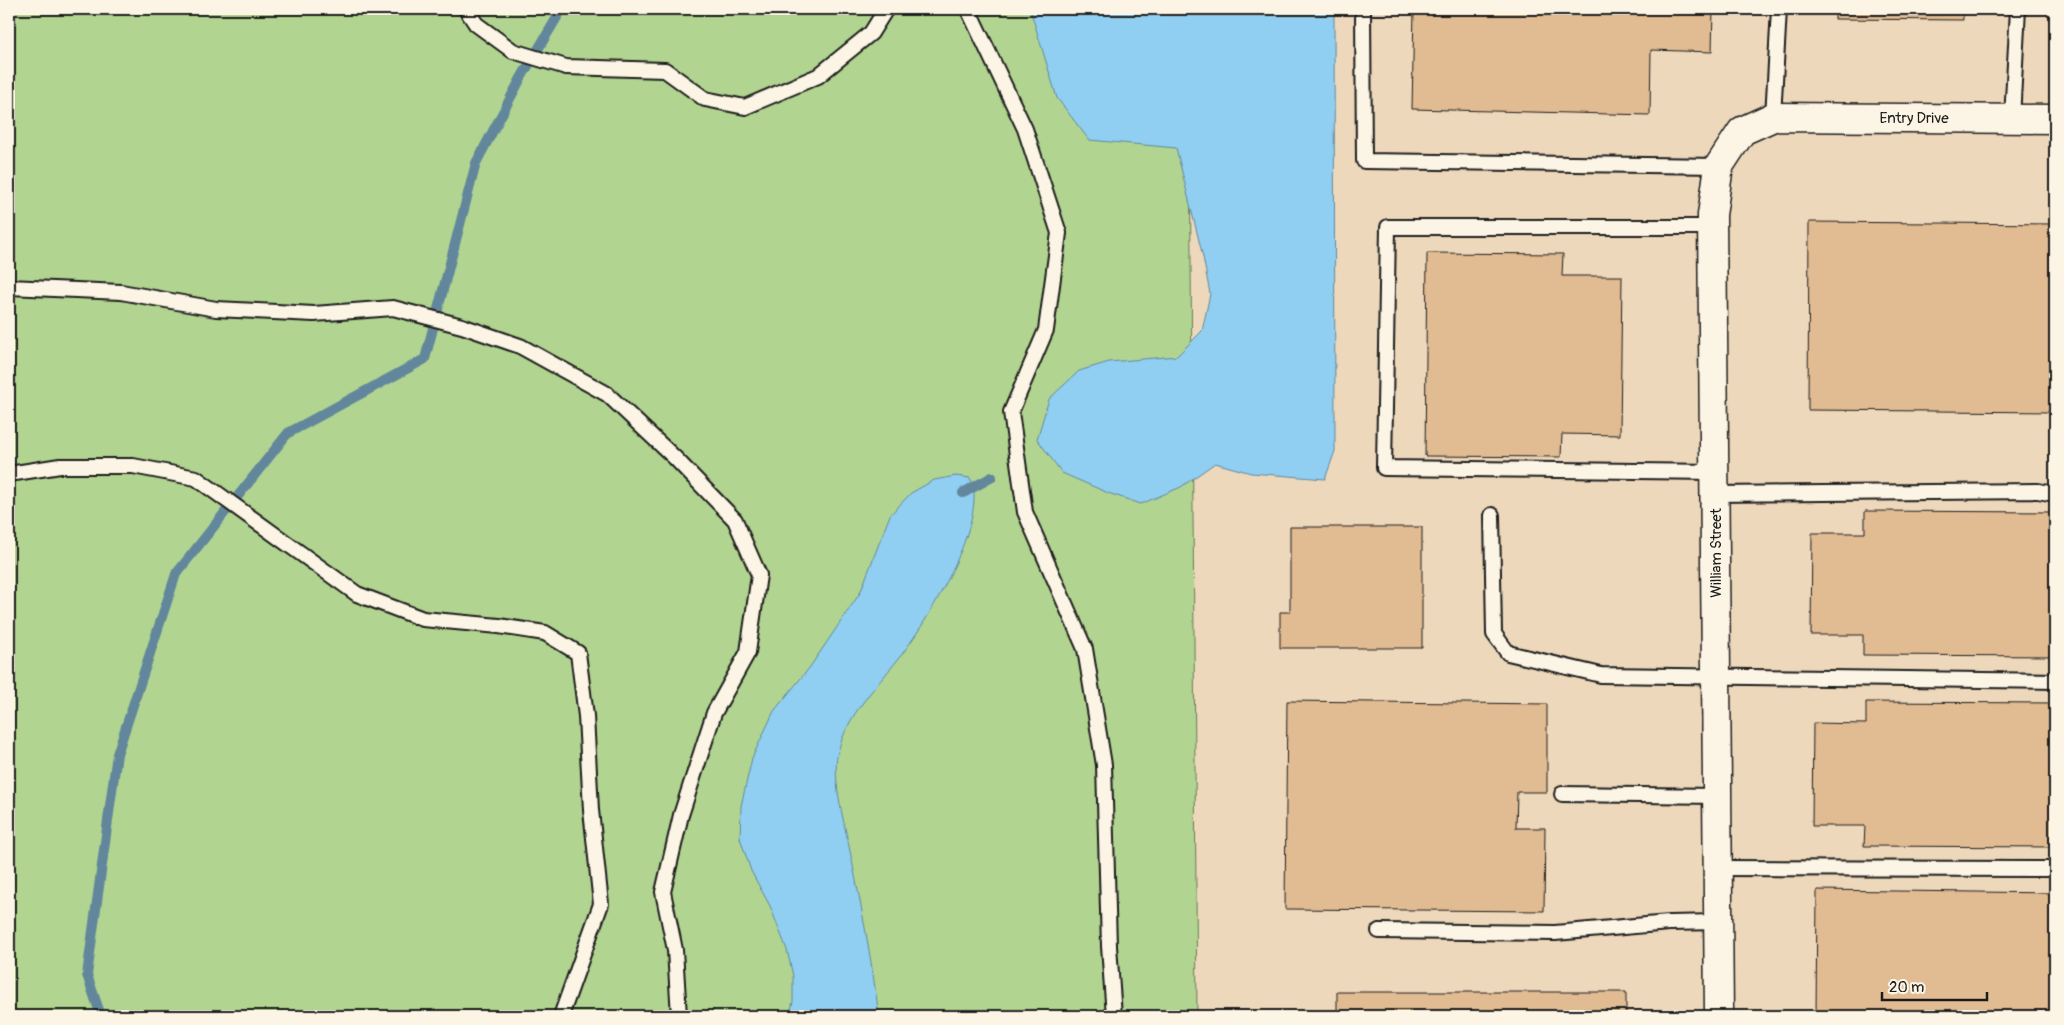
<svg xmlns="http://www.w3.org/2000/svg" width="2064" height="1025" font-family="Pangolin,sans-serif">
<rect width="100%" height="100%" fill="#f4e4cc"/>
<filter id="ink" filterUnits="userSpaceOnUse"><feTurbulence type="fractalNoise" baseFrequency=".02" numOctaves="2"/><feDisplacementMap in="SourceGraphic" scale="10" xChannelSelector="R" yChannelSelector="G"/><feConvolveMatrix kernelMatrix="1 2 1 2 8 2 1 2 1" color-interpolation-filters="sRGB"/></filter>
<g filter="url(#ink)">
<!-- built -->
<path fill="#eed8bb" d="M1189,9H2055V1016H1197Z"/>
<!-- green -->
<path fill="#b1d590" stroke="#667856" d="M9,9H1189L1197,1016H9Z"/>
<!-- water -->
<path fill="#90cff1" stroke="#62879c" d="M1030,9H1334L1335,451L1325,479L1251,473L1215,463L1181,487L1141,504L1108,493L1062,473L1037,439L1049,399L1079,371L1109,362L1177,356L1202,331L1210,294L1203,257L1176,148L1089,140L1057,98Z
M956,476L970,478C991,517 925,626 899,658C875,689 848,713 838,752C831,778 846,829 851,856C862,909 872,963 879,1016H789L793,1002V976L787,950L770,906L751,871L740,838L741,806L752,758L774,711L810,667L860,593L890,515L911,493L934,480Z"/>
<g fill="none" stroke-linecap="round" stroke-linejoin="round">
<!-- stream -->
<path stroke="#62879c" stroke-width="10" d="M963,493L992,477
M101,1016L87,975L117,754L176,574L288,433L425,359L476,163L521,78L562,9"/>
</g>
<!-- building -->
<path fill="#e1bb92" stroke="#1c1c1c" d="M1414,9H1713L1712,52L1651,50L1650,115L1412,109Z
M1835,9H1963V20L1835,19Z
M1809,222L2055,224V412L1808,410Z
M1427,253L1563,254L1562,276H1622L1620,435L1562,434L1561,457L1425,456Z
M1865,511L2055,512V656L1863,655V635H1811L1812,533H1865Z
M1290,527H1422V648H1280V612H1290Z
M1287,701L1547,704V792H1517L1516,828H1545L1544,911L1285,909Z
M1866,702L2055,703V847L1864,846L1865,826H1812L1813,723L1866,724Z
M1817,890L2055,893V1016H1816Z
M1337,992H1626V1016H1337Z"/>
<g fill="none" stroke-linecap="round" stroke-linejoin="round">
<!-- lane casing -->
<g stroke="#1c1c1c" stroke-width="18">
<path id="lane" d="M466,9L476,24L513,51L566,67L665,70L705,99L745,107L818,76L871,33L886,9
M968,9L1025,129L1059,233L1046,330L1011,412L1025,512L1085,649L1104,765L1109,946L1114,1016
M1363,9L1364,161L1719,166
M1773,117L1779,9
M2012,118L2018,9
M1712,227H1388L1384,468L1715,472
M9,287L121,292L216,309L314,314L393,308L462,326L520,346L607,394L675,458L735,520L759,575L748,652L714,713L681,815L663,892L675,950L679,1016
M9,474L60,466H133L196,478L357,594L423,619L499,626L545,633L578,653L586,716L591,810L601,904L561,1016
M1715,494L2038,491L2055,494
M1492,515L1494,634L1508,653L1601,675L2055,681
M1562,794L1717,796
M1717,868L2055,869
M1379,931L1555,933L1669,923L1718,922"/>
</g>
<!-- street casing -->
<g stroke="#1c1c1c" stroke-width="31">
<path id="street" d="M1719,1016L1712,215L1719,166L1742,131L1773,117L2055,119"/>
</g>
<!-- lane -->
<use href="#lane" stroke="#fcf5e5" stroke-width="14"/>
<!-- street -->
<use href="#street" stroke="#fcf5e5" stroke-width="28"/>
</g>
</g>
<g text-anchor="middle" stroke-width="4" stroke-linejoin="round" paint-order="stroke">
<!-- street labels -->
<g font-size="15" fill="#1c1c1c" stroke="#fcf5e5">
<text x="1914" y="123">Entry Drive</text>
<text transform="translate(1716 553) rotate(-90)" y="5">William Street</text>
</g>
</g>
<!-- margin -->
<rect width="2064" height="1025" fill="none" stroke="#fcf5e5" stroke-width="30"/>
<rect x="15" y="15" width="2034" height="995" fill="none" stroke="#1c1c1c" stroke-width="2" filter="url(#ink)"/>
<!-- scale -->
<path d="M1882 992v8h105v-8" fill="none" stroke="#1c1c1c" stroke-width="2.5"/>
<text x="1889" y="992" font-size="15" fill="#1c1c1c" stroke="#fcf5e5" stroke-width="4" paint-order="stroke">20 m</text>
</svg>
